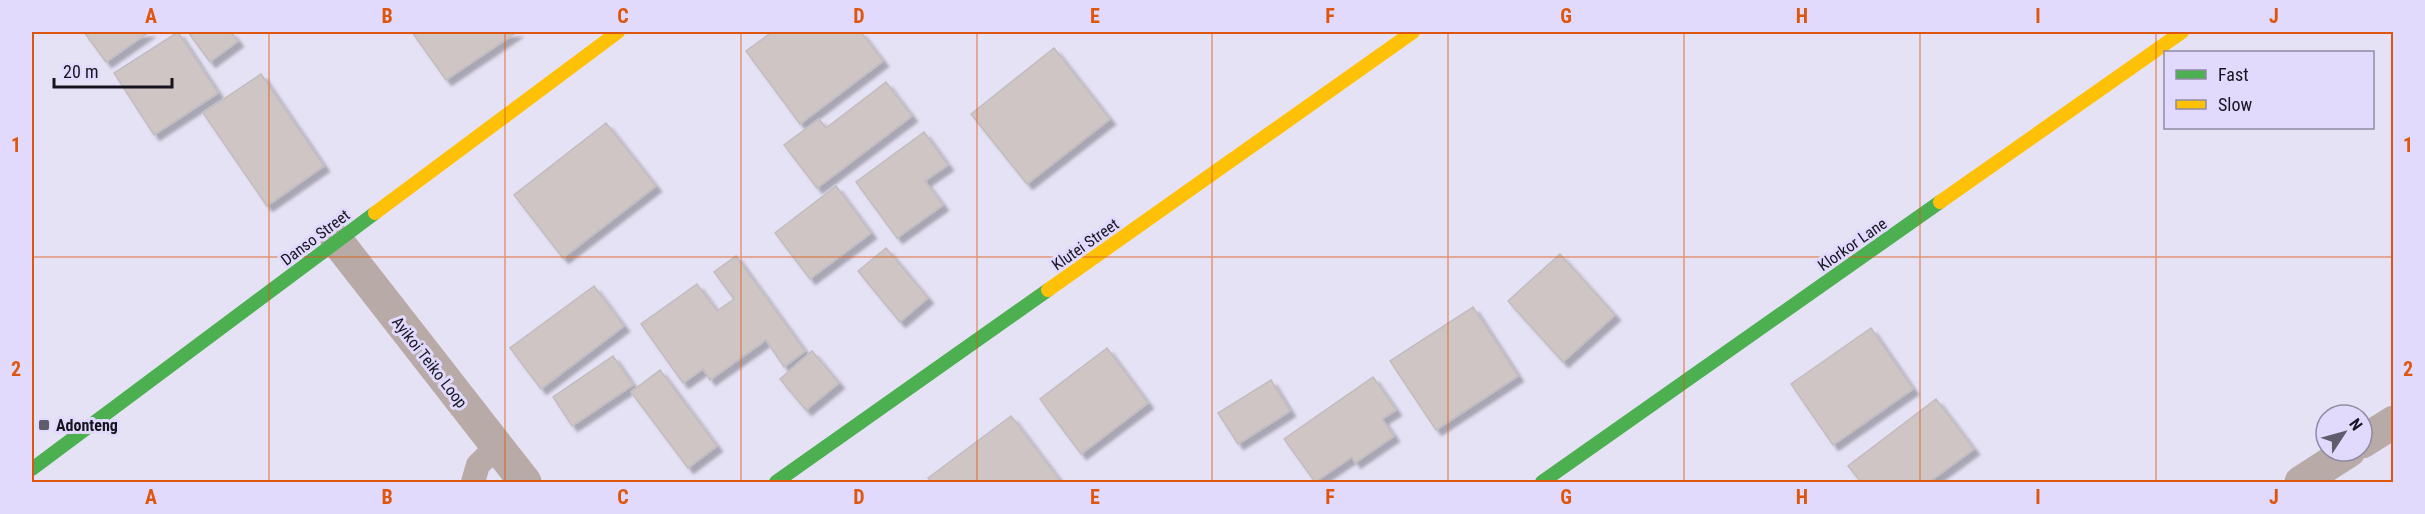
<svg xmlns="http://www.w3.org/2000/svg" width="2425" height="514" font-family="'Roboto Condensed',sans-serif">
<defs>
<filter id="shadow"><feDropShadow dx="5.5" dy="5.5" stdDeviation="1.5" flood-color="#0004"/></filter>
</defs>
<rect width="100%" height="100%" fill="#e6e2f5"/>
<!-- building -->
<path fill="#cfc5c5" stroke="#c2bcbf" stroke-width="1.5" filter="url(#shadow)" d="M84,32H149L106,62Z
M178,32L218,93L154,135L114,73Z
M188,32H231L238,41L210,62Z
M412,32H517L446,80Z
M772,32H861L883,61L800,124L746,51Z
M1054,48L1110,119L1027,184L971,114Z
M261,74L324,166L267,206L203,113Z
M886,82L912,116L817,188L784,145L819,119L826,128Z
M606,123L656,186L563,258L514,195Z
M924,132L948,165L925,181L943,205L897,238L856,182Z
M836,186L871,233L810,279L775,233Z
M886,248L928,298L900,322L858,271Z
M1560,254L1615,315L1563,362L1508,301Z
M736,256L805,351L784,367L766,340L710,380L703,369L683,383L641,324L697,284L717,311L734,299L714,272Z
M594,286L624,326L541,389L510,348Z
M1473,307L1518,376L1436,430L1390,361Z
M1871,328L1913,389L1833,445L1791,384Z
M1107,348L1148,403L1081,454L1040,399Z
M812,351L839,383L806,410L780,379Z
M613,356L633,385L572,426L553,397Z
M660,370L717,446L688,468L631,392Z
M1373,377L1396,410L1382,419L1394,436L1355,463L1352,457L1315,482L1284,439Z
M1271,380L1290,411L1238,444L1218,413Z
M1936,399L1974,449L1929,482H1861L1848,466Z
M1011,416L1059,479L1054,482H932L928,478Z"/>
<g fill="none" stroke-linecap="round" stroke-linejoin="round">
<!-- lane -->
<path stroke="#b8aaa7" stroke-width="24" d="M473,482L478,465L496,447"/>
<!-- street -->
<path stroke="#b8aaa7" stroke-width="33" d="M337,241L525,482
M2362,442L2394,422
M2301,482L2349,451"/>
<!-- fast -->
<path stroke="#4caf50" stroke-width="14" d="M32,469L375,213
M776,482L1048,290
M1542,482L1940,202"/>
<!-- slow -->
<path stroke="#ffc107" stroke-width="14" d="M1940,202L2182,32
M375,213L618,32
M1048,290L1413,32"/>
</g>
<!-- grid -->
<path fill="none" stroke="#de560d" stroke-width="1.5" stroke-opacity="0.55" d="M269,32V482M505,32V482M741,32V482M977,32V482M1212,32V482M1448,32V482M1684,32V482M1920,32V482M2156,32V482M32,257H2394"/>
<!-- markers -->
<rect fill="#5f5c6b" stroke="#e1dafd" stroke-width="2" x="38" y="419" width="12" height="12" rx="3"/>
<g text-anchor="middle" stroke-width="6" stroke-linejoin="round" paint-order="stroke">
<!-- street labels -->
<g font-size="16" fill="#171420" stroke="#e1dafd">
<text transform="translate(315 237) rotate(-37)" y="6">Danso Street</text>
<text transform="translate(1085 244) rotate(-35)" y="6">Klutei Street</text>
<text transform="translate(1852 244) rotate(-35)" y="6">Klorkor Lane</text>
<text transform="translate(430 362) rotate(52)" y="6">Ayikoi Teiko Loop</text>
</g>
<!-- poi labels -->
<g font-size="16" font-weight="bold" fill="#171420" stroke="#e1dafd" text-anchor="start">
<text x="56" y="431">Adonteng</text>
</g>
</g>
<!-- border -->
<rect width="2425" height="514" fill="none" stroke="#e1dafd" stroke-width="66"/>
<!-- legend -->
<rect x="2164" y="51" width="210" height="78" fill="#e1dafd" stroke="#908ba5" stroke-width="1.5"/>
<rect x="2176" y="70" width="30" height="9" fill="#4caf50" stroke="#908ba5" stroke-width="1.5"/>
<text x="2218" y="81" font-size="18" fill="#171420">Fast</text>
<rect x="2176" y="100" width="30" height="9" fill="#ffc107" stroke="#908ba5" stroke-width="1.5"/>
<text x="2218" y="111" font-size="18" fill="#171420">Slow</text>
<!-- north arrow -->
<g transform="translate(2344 433) rotate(54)"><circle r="28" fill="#e1dafd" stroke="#908ba5" stroke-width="1.5"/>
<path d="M0-4.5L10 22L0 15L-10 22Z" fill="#5f5c6b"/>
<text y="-9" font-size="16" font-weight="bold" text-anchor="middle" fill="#171420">N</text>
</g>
<!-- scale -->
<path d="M54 78v9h118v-9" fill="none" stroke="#171420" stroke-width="3"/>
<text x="63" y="78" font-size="18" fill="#171420" stroke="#e1dafd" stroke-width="4.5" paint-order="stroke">20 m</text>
<rect x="33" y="33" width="2359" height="448" fill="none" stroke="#de560d" stroke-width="2"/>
<g font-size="20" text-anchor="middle" font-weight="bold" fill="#de560d">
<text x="151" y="23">A</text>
<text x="387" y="23">B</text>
<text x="623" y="23">C</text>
<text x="859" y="23">D</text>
<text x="1095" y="23">E</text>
<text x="1330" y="23">F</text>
<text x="1566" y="23">G</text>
<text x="1802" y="23">H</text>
<text x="2038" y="23">I</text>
<text x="2274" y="23">J</text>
<text x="16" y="152">1</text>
<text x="2408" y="152">1</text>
<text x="16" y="376">2</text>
<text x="2408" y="376">2</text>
<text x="151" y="504">A</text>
<text x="387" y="504">B</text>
<text x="623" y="504">C</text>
<text x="859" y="504">D</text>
<text x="1095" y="504">E</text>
<text x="1330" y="504">F</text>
<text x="1566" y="504">G</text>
<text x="1802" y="504">H</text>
<text x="2038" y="504">I</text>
<text x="2274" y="504">J</text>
</g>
</svg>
